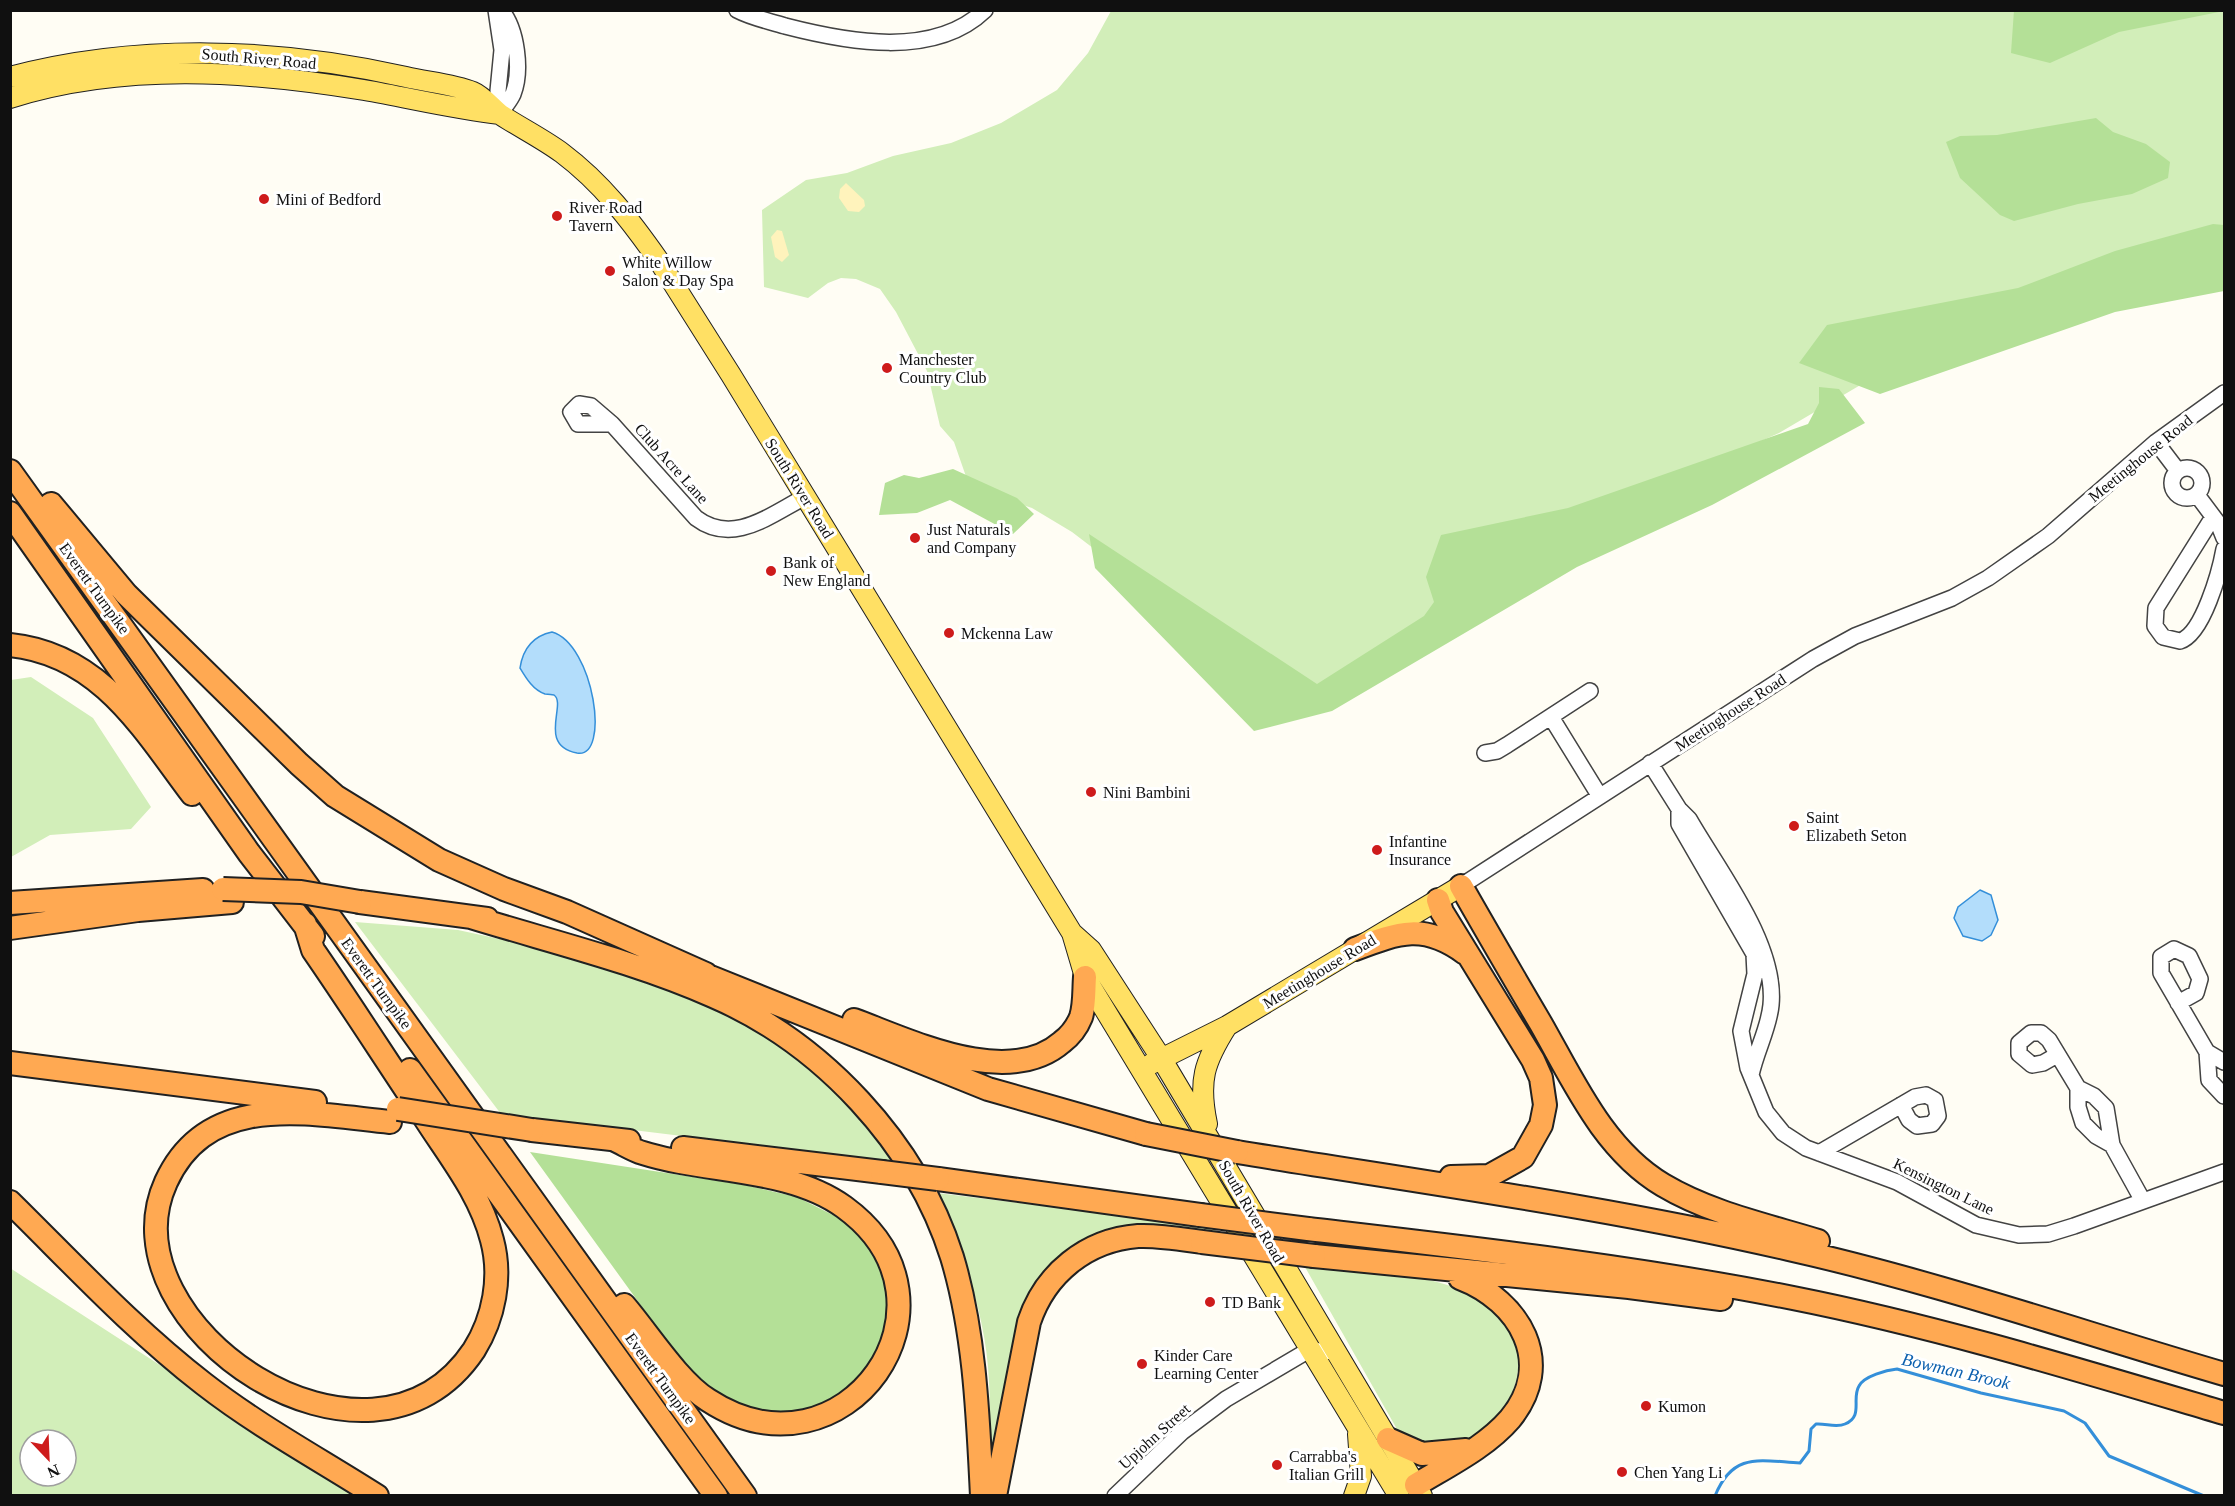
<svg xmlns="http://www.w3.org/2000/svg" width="2235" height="1506" font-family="'Times New Roman',serif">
<rect width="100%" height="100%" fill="#fffdf4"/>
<!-- green -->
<path fill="#d2eeb9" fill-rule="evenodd" d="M1111,11H2224V255L1913,354L1779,433L1681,477L1296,703L1072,532L1032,508L970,488L954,442L940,426L927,371L896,312L880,289L856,279L841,278L828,283L808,298L764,287L762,210L806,180L847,173L893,156L951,143L1001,123L1057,90L1088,53Z
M31,677L93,718L151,807L131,829L50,835L11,857V680Z
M355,922L458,930L569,954L673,990L771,1036L856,1112L895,1162L501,1114Z
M937,1193L1214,1226L1217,1235L1139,1227L1104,1232L1081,1242L1041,1278L988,1482C988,1449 991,1415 989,1381C986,1315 963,1253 937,1193Z
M1305,1267C1365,1270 1429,1272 1483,1299C1488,1302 1496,1304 1499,1308C1503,1312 1505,1319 1507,1324C1516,1341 1521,1358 1517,1377C1511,1407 1480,1445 1447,1447C1433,1448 1415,1441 1402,1438Z
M10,1268L282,1444L369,1495H11ZM30,1440H66V1476H30Z"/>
<!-- forest -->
<path fill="#b4e097" d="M2014,10H2224V11L2119,32L2050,63L2011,53Z
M2096,118L2113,132L2146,144L2170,162L2168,178L2132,194L2078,204L2014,221L2000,215L1960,178L1946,142L1960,136L1997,135Z
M2213,224L2224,225V291L2115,312L1880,394L1799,363L1827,325L2018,288L2115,251Z
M1819,387L1839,389L1865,423L1712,505L1577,567L1332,711L1254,731L1095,568L1089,534L1317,684L1424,616L1434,602L1426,577L1441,535L1568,508L1808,424L1819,403Z
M953,469L1017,498L1034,514L1013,534L950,500L917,513L879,515L885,483L904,475L919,478Z
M530,1152L745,1185L797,1197L839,1218L870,1244L884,1278L890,1310L879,1354L850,1389L796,1415H752L694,1379Z"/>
<!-- sand -->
<path fill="#fff3bc" d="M846,183L864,200L865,206L859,212L848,211L839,198L840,189Z
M777,230L782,231L789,255L782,262L775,257L771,237Z"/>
<!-- water -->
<path fill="#b3ddfb" stroke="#348fd9" stroke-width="1.5" d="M552,632C594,644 611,759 577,753C537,745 567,704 554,695C554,695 546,694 545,694C533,690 526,678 520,668C523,648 533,636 552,632Z
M1980,890L1991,895L1998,920L1991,935L1982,941L1963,936L1954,918L1958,907Z"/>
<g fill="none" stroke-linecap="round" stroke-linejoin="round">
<!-- stream -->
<path stroke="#348fd9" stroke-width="3" d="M1715,1496C1733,1451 1761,1461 1800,1463L1809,1451L1811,1429L1816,1424C1825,1423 1836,1428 1845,1424C1864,1416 1851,1399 1859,1386C1864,1376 1887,1370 1897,1369L1981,1393L2064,1411L2085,1423L2109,1456L2204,1496"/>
<!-- minor casing -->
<g stroke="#434343" stroke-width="18">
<path id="minor" d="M496,10L502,50L498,91L500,114
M737,10C752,18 769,21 785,26C847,42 934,59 985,10
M500,114C504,107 510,101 513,94C522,71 517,29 501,10
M579,404L591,406L612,424H578L571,412Z
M612,424L696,518C733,546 770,515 805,497
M2156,442L2178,471
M2172 483a15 15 0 1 1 30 0a15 15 0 1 1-30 0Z
M2197,495L2218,523L2224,538
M2213,517L2156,608L2155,626L2163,637L2180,641C2203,634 2220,571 2224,549
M1551,717L1599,795
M1485,753L1497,751L1507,745L1590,691
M1650,763L1679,809L1689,819C1718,870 1777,944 1771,1005C1769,1028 1756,1051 1751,1075
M1679,809V824L1754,954L1755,974L1741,1031L1748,1068L1766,1112L1783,1133L1806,1148L1897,1182L1976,1225L2019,1235L2048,1234L2074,1226L2224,1172
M1461,886L1813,659L1855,636L1952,598L1988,578L2048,536L2156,442L2224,393
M2178,1003L2196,993L2200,979L2189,956L2174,949L2161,957V973L2207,1052L2224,1062
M2207,1052L2209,1080L2224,1096
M2057,1055L2043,1063L2032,1065L2019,1054V1043L2031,1033H2041L2049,1040L2078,1088V1107L2083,1123L2096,1136L2112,1145
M2078,1088L2094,1096L2106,1108L2112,1145L2143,1201
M1819,1153L1915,1097L1926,1095L1935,1100L1938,1116L1932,1124L1917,1126L1909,1120L1901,1105
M1115,1496L1182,1432L1226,1399L1309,1350L1335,1352"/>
</g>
<!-- major casing -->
<g stroke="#212121" stroke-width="22">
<path id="major" d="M10,77C139,43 277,48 406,77C427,82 453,84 473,92C483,96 492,108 501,115C521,128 543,139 562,153C602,183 631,221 659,261L731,375L1072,933L1085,977L1399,1496
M10,98C125,62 247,71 364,90C410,98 454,109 500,114
M1072,933L1091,950L1161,1058L1422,1496
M1151,1064L1227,1026L1461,886
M1207,1124C1198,1081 1204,1062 1227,1026
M1354,1496L1361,1476L1358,1434"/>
</g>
<!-- highway casing -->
<g stroke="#212121" stroke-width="26">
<path id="highway" d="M10,471L745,1496
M51,504L126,594L299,764L335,796L439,860L504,889L567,912L706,974
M10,513L249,853L313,936
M10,645C100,654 143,729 192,794
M1461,886C1487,932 1514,978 1541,1024C1574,1082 1604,1150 1663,1185C1710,1213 1766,1225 1818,1241
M1438,900L1442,912L1533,1060L1541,1078L1545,1105L1541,1125L1523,1157L1489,1176L1451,1177
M360,902L487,919
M10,903L203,890
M471,917C552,942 636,962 713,996C822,1043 916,1143 952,1257C975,1333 978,1417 982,1496
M305,924L313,950C351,1005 386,1060 423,1115C449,1156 480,1193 492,1240C502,1277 494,1318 474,1350C370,1506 101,1325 166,1182C208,1090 309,1114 390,1122
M10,928L138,910L232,902
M1355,949C1400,932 1424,923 1465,953
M693,970L988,1089L1146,1134
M854,1020C911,1041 1008,1089 1062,1042C1070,1036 1077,1027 1081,1017C1085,1005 1084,990 1085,977
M10,1063L315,1102
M410,1070L716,1496
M532,1130L629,1141
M615,1140C624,1144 633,1150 643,1153C705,1173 789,1167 844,1207C976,1303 844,1489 708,1400C678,1381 648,1333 624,1305
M683,1148L882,1172
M1237,1152C1421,1182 1607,1207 1789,1249C1936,1282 2080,1332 2224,1374
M938,1179L1200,1215
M10,1202C73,1264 134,1330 204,1384C258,1426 319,1459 377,1496
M1308,1229C1470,1248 1632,1266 1793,1298C1939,1327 2082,1371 2224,1413
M1314,1256L1629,1287L1721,1299
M1388,1439L1422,1454L1466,1450
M1416,1485C1447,1466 1486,1447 1510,1419C1556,1363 1520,1301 1460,1278
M995,1496L1029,1322C1045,1274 1086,1240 1138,1236C1159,1235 1181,1239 1202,1242"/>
</g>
<!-- minor -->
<use href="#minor" stroke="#fff" stroke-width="15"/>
<!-- major -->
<use href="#major" stroke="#ffe064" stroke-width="20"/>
<!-- highway -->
<use href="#highway" stroke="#ffa952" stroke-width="22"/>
<!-- highway-bridge casing -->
<g stroke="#212121" stroke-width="26" stroke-linecap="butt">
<path id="highway-bridge" d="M223,889L301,892L360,902
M398,1109L532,1130
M1146,1134L1237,1152
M882,1172L938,1179
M1200,1215L1308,1229
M1202,1242L1314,1256"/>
</g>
<!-- highway-bridge -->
<use href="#highway-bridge" stroke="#ffa952" stroke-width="22"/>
</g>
<!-- markers -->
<g fill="#ce1b1b" stroke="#fff" stroke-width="2">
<circle cx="264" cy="199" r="6"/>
<circle cx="557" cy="216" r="6"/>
<circle cx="610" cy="271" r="6"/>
<circle cx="887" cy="368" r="6"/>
<circle cx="915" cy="538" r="6"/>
<circle cx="771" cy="571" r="6"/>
<circle cx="949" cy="633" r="6"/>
<circle cx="1091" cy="792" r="6"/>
<circle cx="1794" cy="826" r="6"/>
<circle cx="1377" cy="850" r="6"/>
<circle cx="1210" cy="1302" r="6"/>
<circle cx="1142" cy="1364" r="6"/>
<circle cx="1646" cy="1406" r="6"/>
<circle cx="1277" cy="1465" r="6"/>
<circle cx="1622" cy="1472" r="6"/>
</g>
<g text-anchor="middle" stroke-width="6" stroke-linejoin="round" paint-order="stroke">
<!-- street labels -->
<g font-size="16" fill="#101010" stroke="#fff">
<text transform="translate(259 58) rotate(5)" y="6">South River Road</text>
<text transform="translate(2140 458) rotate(-39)" y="6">Meetinghouse Road</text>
<text transform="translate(672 463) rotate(48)" y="6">Club Acre Lane</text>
<text transform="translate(800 488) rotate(58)" y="6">South River Road</text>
<text transform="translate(95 588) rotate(54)" y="6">Everett Turnpike</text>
<text transform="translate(1730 712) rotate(-33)" y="6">Meetinghouse Road</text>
<text transform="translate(1319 971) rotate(-31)" y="6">Meetinghouse Road</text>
<text transform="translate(377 983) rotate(54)" y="6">Everett Turnpike</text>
<text transform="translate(1944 1186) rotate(26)" y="6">Kensington Lane</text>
<text transform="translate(1252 1211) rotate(60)" y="6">South River Road</text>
<text transform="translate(661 1378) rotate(54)" y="6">Everett Turnpike</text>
<text transform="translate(1154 1436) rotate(-42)" y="6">Upjohn Street</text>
</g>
<!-- poi labels -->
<g font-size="16" fill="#101010" stroke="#fff" text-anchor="start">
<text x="276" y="205">Mini of Bedford</text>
<text x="569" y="213">River Road<tspan x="569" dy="18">Tavern</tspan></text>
<text x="622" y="268">White Willow<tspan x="622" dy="18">Salon &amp; Day Spa</tspan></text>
<text x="899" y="365">Manchester<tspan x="899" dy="18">Country Club</tspan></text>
<text x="927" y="535">Just Naturals<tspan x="927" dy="18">and Company</tspan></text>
<text x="783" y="568">Bank of<tspan x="783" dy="18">New England</tspan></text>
<text x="961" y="639">Mckenna Law</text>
<text x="1103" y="798">Nini Bambini</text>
<text x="1806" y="823">Saint<tspan x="1806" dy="18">Elizabeth Seton</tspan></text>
<text x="1389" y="847">Infantine<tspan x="1389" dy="18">Insurance</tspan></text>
<text x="1222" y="1308">TD Bank</text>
<text x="1154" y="1361">Kinder Care<tspan x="1154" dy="18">Learning Center</tspan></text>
<text x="1658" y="1412">Kumon</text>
<text x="1289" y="1462">Carrabba's<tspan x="1289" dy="18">Italian Grill</tspan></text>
<text x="1634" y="1478">Chen Yang Li</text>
</g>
<!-- water labels -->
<g font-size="18" font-style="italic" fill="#0d61af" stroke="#fff">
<text transform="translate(1956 1371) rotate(13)" y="6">Bowman Brook</text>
</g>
</g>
<!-- border -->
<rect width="2235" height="1506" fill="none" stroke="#101010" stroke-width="24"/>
<!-- north arrow -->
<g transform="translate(48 1458) rotate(157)"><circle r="28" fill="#ffffff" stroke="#9f9f9f" stroke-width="1.5"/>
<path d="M0-4.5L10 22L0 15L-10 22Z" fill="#ce1b1b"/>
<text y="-9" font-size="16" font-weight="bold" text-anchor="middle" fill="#101010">N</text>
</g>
</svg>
